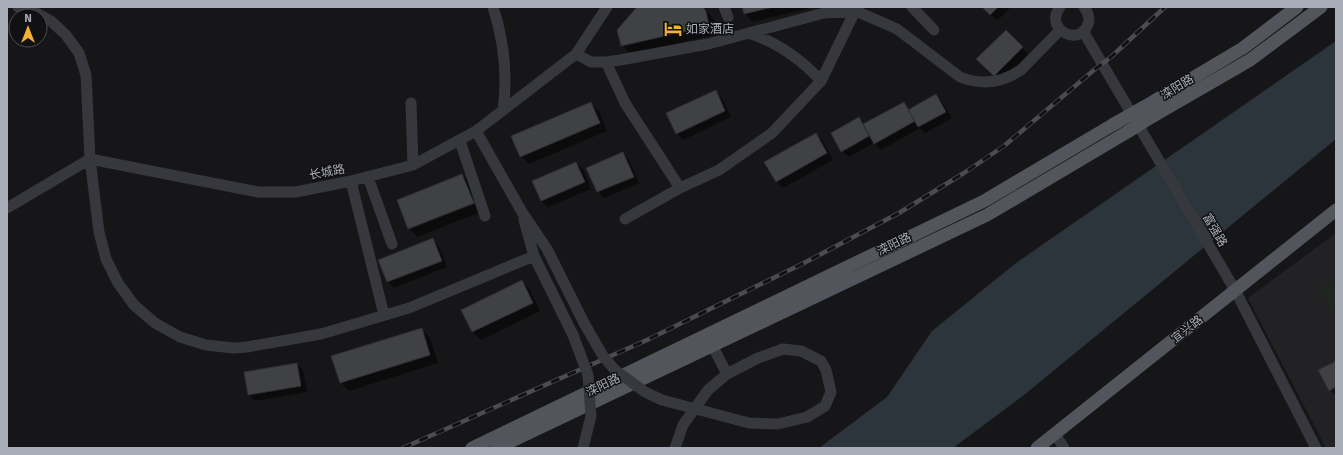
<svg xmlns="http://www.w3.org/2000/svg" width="1343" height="455" font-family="Signika,'Noto Sans SC',sans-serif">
<rect width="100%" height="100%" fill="#161618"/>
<!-- built -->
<path fill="#222225" d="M1336,233V448H1326L1248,298Z"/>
<!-- green -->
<path fill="#1e261f" d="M1336,278V322L1319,286Z"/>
<!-- water -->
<path fill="#2c353c" d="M1336,41V139L1024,395L953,448H819L887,397L932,331L1016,263Z"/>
<!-- shadow -->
<path fill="#0007" d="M638,7H705L714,20L717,34L630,54L622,45Z
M743,7H815L753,22L745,14Z
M983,7H1011L997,21Z
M1006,31L1028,54L1001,81L978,59Z
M715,92L722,98L731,117L683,140L677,133Z
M936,95L942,102L952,118L925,133L920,128L881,150L874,143L849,157L842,151L859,119L864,124L903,103L910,110Z
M590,103L599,111L607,131L529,164L521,156Z
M816,134L822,140L833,160L783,188L777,182Z
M623,153L629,160L639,183L604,198L598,192L588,168Z
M576,163L583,169L591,189L548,207L541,201Z
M462,175L471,184L477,201L412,226V228L478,203L481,212L417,237L409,228Z
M433,240L439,246L447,267L394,288L388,282L379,260Z
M521,281L530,290L540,311L481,340L472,332Z
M422,329L430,338L438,363L349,391L340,382Z
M1336,362V396L1330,390Z
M297,364L303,370L307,392L255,401L249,395Z"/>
<!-- building -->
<path fill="#404145" stroke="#303034" d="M637,7H703L706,11L709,26L621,46L617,30Z
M742,7H773L744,14Z
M982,7H998L990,15Z
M1006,30L1023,47L994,76L976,59Z
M716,90L725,111L676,134L666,113Z
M936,94L946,112L918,127L908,110Z
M591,102L600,123L520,157L511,136Z
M904,102L915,121L874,144L863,124Z
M859,117L869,136L841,152L831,133Z
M816,133L827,153L776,182L764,162Z
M623,152L634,177L597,192L586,168Z
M576,162L585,182L541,201L532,181Z
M462,174L474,203L408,229L397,200Z
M433,238L442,261L387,282L378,260Z
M522,280L533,303L472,332L461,310Z
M422,328L430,355L340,383L331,356Z
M1336,361V387L1329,391L1318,370Z
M297,363L301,386L248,395L244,372Z"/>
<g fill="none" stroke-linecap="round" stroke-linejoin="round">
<!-- minor -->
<path stroke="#37383d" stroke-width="11" d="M18,7L33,11L51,21L66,35L79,53L86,75L90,159L99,232L106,259L118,283L134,305L155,323L180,337L206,345L234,348L247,347L321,334L409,308L534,256
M493,7C504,41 508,74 503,110
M724,7L728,17
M912,7L934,30
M1060,7C1043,29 1080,48 1088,24C1090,18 1088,12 1084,7
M1083,31L1235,290L1316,448
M749,33C778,43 801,59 821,81
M576,54L591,62H606L620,60L708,44L824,13L856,11L897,29L960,77C983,86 1003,83 1022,69L1060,30
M606,62L625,103L680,188
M411,103L413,165
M476,131L522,212L547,249L584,323
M460,141L485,216
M368,177L392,244
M351,181L384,315
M7,208L90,159L258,192H296L351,181L413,165L476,131L576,54L607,7
M625,219L680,188L719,170L772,133L821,81L857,7
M524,220L534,256L573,335
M712,345L727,374
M1055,434L1064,448
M675,448L683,425L708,390L727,374L758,358L783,349L801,351L821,361L826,370L831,392L825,406L807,417"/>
<!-- major -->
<path stroke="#53555c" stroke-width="13" d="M1144,107L1243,48L1297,7
M1153,116L1250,60L1321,7
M472,448L984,201L1114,124
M497,448L987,215L1129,131
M1037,448L1336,210"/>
<!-- rail casing -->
<g stroke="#4a4c52" stroke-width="4.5">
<path id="rail" d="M403,448L647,340L804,263L899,213L964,173L1004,146L1094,70L1111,57L1165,7"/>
</g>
<!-- rail -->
<use href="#rail" stroke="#111113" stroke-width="3" stroke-dasharray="9" stroke-linecap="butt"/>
<!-- minor-bridge -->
<path stroke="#37383d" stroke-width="11" d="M584,323L603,356L615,370L645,392L662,400L749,423L778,424L807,417
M573,335L588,375L591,416L583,448"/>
<!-- major-bridge -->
<path stroke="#53555c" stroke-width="13" d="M1114,124L1144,107
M1129,131L1153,116"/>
</g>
<!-- icons -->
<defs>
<g id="hotel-bare" transform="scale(1.38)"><path d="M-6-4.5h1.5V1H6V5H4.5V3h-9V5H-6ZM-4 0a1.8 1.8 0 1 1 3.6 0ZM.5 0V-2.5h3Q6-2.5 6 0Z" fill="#f2b134" stroke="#111113" stroke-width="2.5" paint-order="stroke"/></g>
</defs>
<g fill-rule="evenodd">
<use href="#hotel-bare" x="673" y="29"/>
</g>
<g text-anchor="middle" stroke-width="3" stroke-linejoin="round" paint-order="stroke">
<!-- poi labels -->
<g font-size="12" fill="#a8adb8" stroke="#111113" text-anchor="start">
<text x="686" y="33">如家酒店</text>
</g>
<!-- street labels -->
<g font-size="12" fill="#a8adb8" stroke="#111113">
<text transform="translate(1177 87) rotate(-31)" y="4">滦阳路</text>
<text transform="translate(327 172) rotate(-11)" y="4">长城路</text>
<text transform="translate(1215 230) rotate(60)" y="4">富强路</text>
<text transform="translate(894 244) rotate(-26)" y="4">滦阳路</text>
<text transform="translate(1187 329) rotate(-38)" y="4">宜兴路</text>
<text transform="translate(603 385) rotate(-26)" y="4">滦阳路</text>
</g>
</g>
<!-- border -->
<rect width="1343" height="455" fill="none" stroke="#a8adb8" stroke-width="16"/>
<!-- north arrow -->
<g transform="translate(28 28)"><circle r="19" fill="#111113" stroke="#4d4f55"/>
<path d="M0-3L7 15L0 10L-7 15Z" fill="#f2b134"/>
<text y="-6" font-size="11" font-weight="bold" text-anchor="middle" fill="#a8adb8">N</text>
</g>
</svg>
